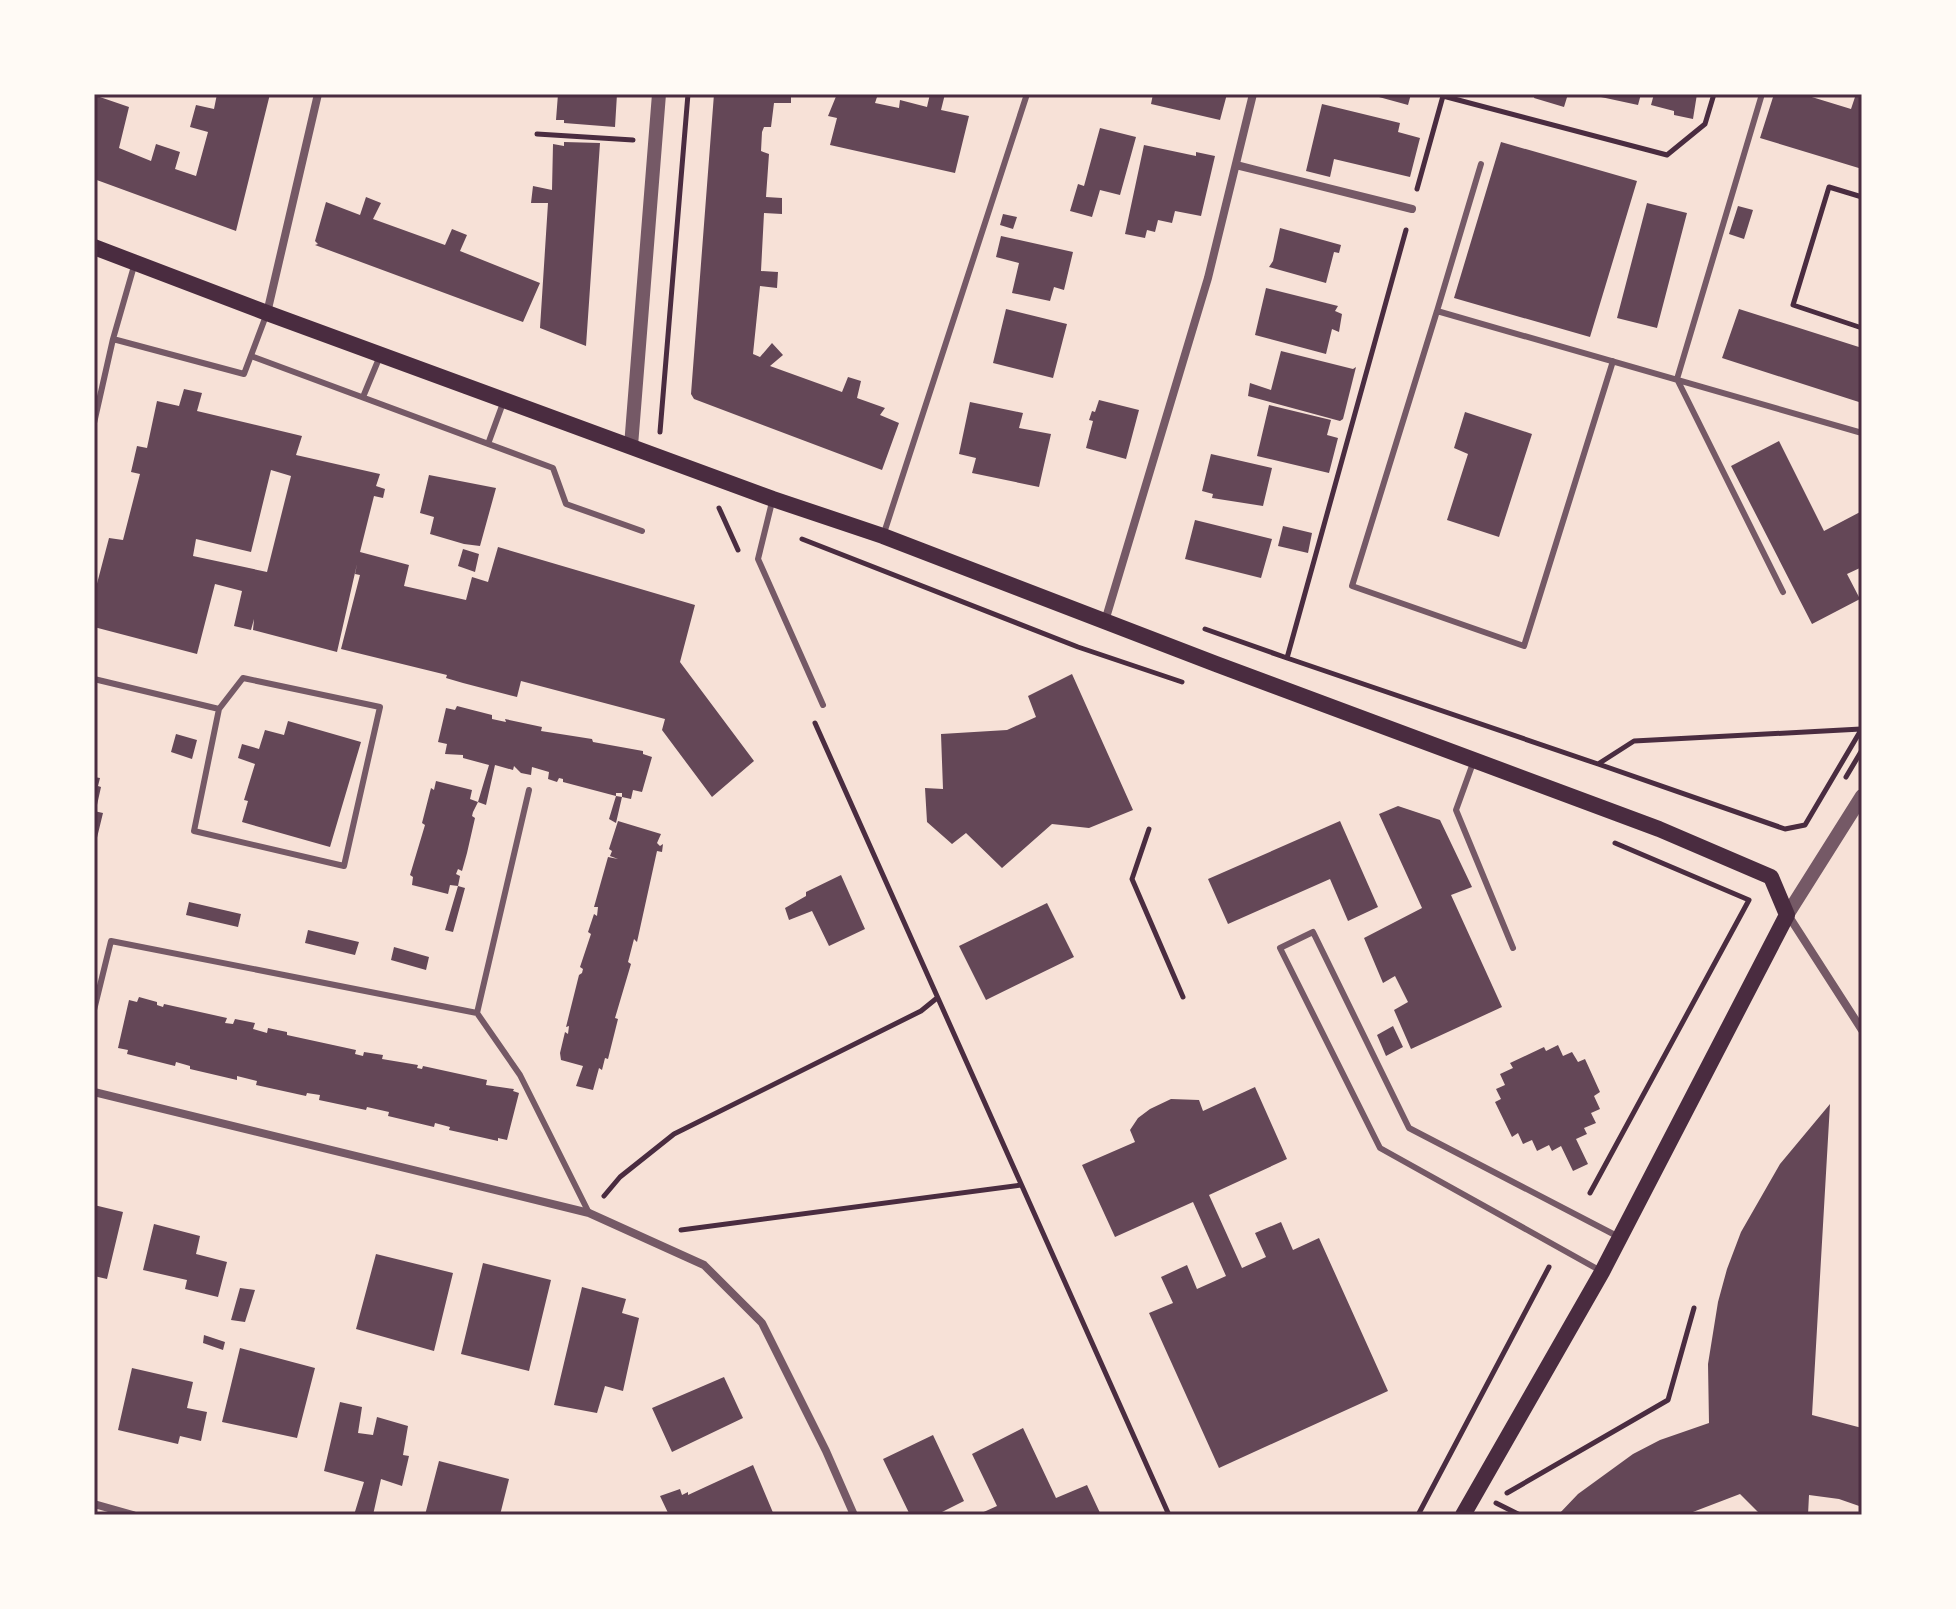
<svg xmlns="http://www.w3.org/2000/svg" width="1956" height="1609" font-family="Arial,sans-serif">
<rect width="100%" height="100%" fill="#f7e1d7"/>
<!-- building -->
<path fill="#644757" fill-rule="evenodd" d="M217,94H270L236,231L94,179V95L129,107L119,148L151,161L156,144L180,152L175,169L196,176L208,132L190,127L196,105L214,109Z
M558,94H617L615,127L564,123V120H556Z
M714,94H791V103H774L771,127H764L762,132L761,151L769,154L766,197L782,198V214L764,213L761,271L778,272L777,288L760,286L753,354L760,357L772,343L783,355L770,366L842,392L848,377L861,381L857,398L885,408L880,415L899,423L882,470L694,399L691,394Z
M837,94H878L875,103L899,108L900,100L927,107L930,94H945L941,110L969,116L955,173L830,145L837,118L828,116Z
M1153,94H1227L1220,120L1151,104Z
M1368,94H1411L1408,105Z
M1535,94H1568L1564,107L1534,98Z
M1587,94H1641L1638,105Z
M1654,94H1697L1693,119L1674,115V111L1651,105Z
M1774,94H1802L1851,109L1856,94H1862V169L1760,138Z
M1322,104L1400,123L1398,132L1420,138L1410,177L1334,159L1330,177L1306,171Z
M1100,128L1136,137L1120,195L1100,190L1092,217L1070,211L1078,184L1084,186Z
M564,142L600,143L586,346L540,328L548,203H531L533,186L552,190L553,144L564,146Z
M1501,142L1637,181L1590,337L1454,298Z
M1144,145L1196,156V152L1215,156L1201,216L1175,211L1172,223L1158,220L1155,232L1147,230L1145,238L1125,234Z
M366,197L381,203L373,219L445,245L452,229L467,235L460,251L540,283L523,322L315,245L318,244L315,241L326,202L360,215Z
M1647,203L1687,213L1657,328L1617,318Z
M1738,206L1753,210L1744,239L1729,234Z
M1003,214L1017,217L1013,229L1000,225Z
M1280,228L1341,245L1339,253L1334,252L1326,283L1269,267L1273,261Z
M1001,236L1073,252L1064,290L1054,287L1050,301L1012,293L1019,263L996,257Z
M1266,288L1338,306L1335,311L1342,314L1339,332L1332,329L1326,354L1255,335Z
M1006,309L1067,324L1053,378L993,363Z
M1739,309L1862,348V403L1722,358Z
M1281,351L1353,369L1356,367L1343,419L1340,421L1248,396L1250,383L1271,390Z
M184,389L202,393L197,411L302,436L296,455L380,474L376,486L385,489L383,498L374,496L360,552L409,565L404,586L466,600L472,577L488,582L498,547L695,605L680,662L754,761L712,797L662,730L665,719L521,681L517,697L463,683L446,678L447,675L341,649L360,575L355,574L357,564L337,652L253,630L254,619L251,630L234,626L242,591L215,584L197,654L94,627V595L109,538L123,540L140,474L131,472L137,446L147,448L157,401L179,406ZM271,470L291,476L267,572L193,556L196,539L251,552Z
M1099,400L1139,410L1126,459L1086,448L1093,421L1089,420L1092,411L1095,412Z
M970,402L1023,413L1019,428L1051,434L1039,487L972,473L976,458L959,454Z
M1269,405L1331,420L1327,435L1338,438L1329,473L1257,456Z
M1465,412L1532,434L1499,537L1447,520L1468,454L1454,448Z
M1779,441L1824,531L1862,511V567L1847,574L1860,599L1812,624L1731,466Z
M1211,454L1272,468L1263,506L1212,498L1213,494L1202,491Z
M429,475L496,488L480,546L464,544L430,534L434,517L420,513Z
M1195,520L1272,539L1261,578L1185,559Z
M1283,526L1312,533L1308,553L1278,546Z
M463,549L479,554L475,572L458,566Z
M1072,674L1133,810L1089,828L1052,824L1002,868L966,833L952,844L927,822L925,788L943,789L941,734L1007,730L1036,717L1028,696Z
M457,706L492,715V719L506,722L505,719L542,727L541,731L592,739L593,742L643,751V754L652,757L642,792L633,790L631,799L622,797V793H616V796L622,797L616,823L609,819L616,796L563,782V779L559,778L557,782L548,779L549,772L532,767L531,775L521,773L514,766L513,770L495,765L486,805L478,802L473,812L472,816L475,818L467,853L462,871L458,869L456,874L460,876L458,886L465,888L453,932L445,930L458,886L450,885L448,894L412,885L413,877L410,875L425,825L422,823L431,788L434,790L436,781L472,790L470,799L478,802L489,765L463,758V755L445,754L447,744L438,742L446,708L455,710Z
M288,721L361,742L330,847L242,822L248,801L244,800L255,764L238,758L242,744L259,749L265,730L284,735Z
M176,734L197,740L192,759L171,752Z
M94,777L100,778L98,786L101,787L97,805L94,804Z
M1398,806L1440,820L1472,887L1451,895L1502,1007L1411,1049L1394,1010L1408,1002L1395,976L1383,983L1364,938L1422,908L1379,814Z
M94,811L103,813L95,846L94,845Z
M618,821L661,834L657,843L660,846L663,844L662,852L657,851L637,942L634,939L628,962L631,964L615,1018L618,1019L608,1059L605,1058L602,1070L599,1068L593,1090L576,1086L583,1066L561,1060L560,1053L565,1032L568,1034L569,1026L566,1027L579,975L582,973L583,969L580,967L591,934L588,932L594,914L597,916L598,907H594L599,889L608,857L618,859L610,856L612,851L609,849Z
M1340,821L1378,907L1348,921L1330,879L1228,924L1208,879Z
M841,875L865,929L829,946L812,911L789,920L785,908L806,896V892Z
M189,902L241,914L238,927L186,915Z
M1047,903L1074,957L986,1000L959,946Z
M308,930L359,942L355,955L305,943Z
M394,947L429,957L426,970L391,960Z
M139,997L157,1002V1005L163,1007L164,1004L227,1018L225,1023L233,1024L235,1019L255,1023L253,1029L267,1033L268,1028L287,1032V1035L356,1050L355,1054L363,1056L364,1052L383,1055L382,1059L418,1065L417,1068L422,1069L423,1066L487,1080L486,1085L514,1089L513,1091L519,1093L507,1140L498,1138V1141L449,1130L450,1127L435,1123L434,1127L388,1116L389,1112L367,1107L366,1110L319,1100L320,1095L307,1093L306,1096L256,1085L257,1081L237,1076V1080L190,1069V1066L176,1062L175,1066L127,1054L128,1050L118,1048L129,1000L137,1002Z
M1393,1026L1403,1047L1386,1056L1377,1035Z
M1558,1045L1563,1056L1572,1052L1578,1062L1585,1059L1600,1092L1594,1096L1600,1109L1591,1113L1596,1123L1584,1128L1587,1134L1576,1139L1588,1164L1573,1171L1561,1146L1552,1151L1549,1145L1537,1151L1532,1140L1523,1144L1518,1133L1512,1137L1495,1102L1501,1099L1496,1089L1505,1085L1500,1074L1513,1068L1510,1063L1544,1047L1546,1051Z
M1255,1087L1287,1159L1209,1195L1242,1268L1266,1257L1255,1233L1281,1222L1293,1250L1319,1238L1388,1391L1219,1468L1149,1313L1173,1303L1161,1277L1187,1265L1197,1289L1226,1276L1193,1202L1115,1237L1082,1165L1135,1142L1130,1130L1138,1118L1150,1109L1171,1099L1199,1100L1203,1111Z
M1830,1104L1812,1415L1862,1428V1507L1839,1499L1809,1495L1808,1515H1761L1740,1494L1685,1515H1558L1578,1494L1633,1454L1660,1440L1709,1423L1708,1364L1718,1302L1727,1269L1741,1232L1780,1164Z
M94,1205L123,1212L107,1279L94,1276Z
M154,1224L200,1236L196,1254L227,1262L218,1297L185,1289L187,1280L143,1270Z
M376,1254L453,1273L434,1351L356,1329Z
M483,1263L551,1280L529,1371L461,1354Z
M582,1287L626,1299L622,1313L639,1318L623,1391L605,1386L597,1413L554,1405Z
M240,1288L255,1290L245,1322L231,1320Z
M204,1335L225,1342L223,1350L203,1343Z
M240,1348L315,1368L297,1438L222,1422Z
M132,1368L193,1382L187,1408L207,1412L201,1441L180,1436L178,1444L118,1430Z
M724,1377L743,1418L672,1452L652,1408Z
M340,1402L362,1407L358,1433L373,1435L377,1417L408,1426L403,1455L409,1456L402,1486L381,1479L373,1515H354L364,1482L324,1471Z
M1023,1428L1056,1498L1087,1485L1101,1515H977L997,1506L972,1454Z
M933,1435L964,1501L936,1515H910L883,1459Z
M439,1461L509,1479L500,1515H475L466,1512L465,1515H425Z
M753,1465L774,1515H669L660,1496L680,1489L682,1495L688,1492V1495Z"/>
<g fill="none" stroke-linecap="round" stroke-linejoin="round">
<!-- path -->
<path stroke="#4a2c40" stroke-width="5" d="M537,134L633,140
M1417,189L1443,96L1667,155L1705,124L1714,94
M1862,197L1829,187L1793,305L1862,328
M1406,230L1287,658L1598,764L1634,741L1861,729
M660,432L688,94
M719,508L738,550
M802,539L1078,647L1182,682
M1205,629L1287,658
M815,723L1169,1515
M1598,764L1785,829L1805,825L1861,730
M1846,777L1862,750
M1149,829L1132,879L1183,997
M1590,1193L1749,900L1615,843
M604,1196L620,1177L674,1134L921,1011L937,998
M681,1230L1021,1185
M1507,1493L1668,1400L1694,1308
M1496,1503L1520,1515
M1418,1515L1549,1267"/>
<!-- service -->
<path stroke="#755966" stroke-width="6" d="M1762,94L1677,379L1783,592
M1437,311L1481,164
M113,339L244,374L267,313
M251,356L553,468L566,504L642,531
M1613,361L1524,646L1352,586L1437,311L1862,433
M363,397L380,356
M94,423L113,339L134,266
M488,444L503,403
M772,502L758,559L823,705
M884,533L1027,94
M243,678L380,707L344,866L194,831L219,709Z
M94,679L219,709
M1473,763L1456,810L1513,948
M94,1010L111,941L477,1013L520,1075L589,1213
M477,1013L529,790
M1601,1271L1380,1148L1280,948L1313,932L1409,1128L1617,1236"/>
<!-- minor -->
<path stroke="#755966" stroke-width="8" d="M1236,165L1412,209
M267,313L318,94
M1105,621L1208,278L1253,94
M1788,915L1862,1030
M94,1092L589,1213L704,1265L762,1323L826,1451L854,1515
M94,1504L133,1515"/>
<!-- tertiary -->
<path stroke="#755966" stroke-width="14" d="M631,446L659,94
M1787,915L1862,796"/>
<!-- secondary -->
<path stroke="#4a2c40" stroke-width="16" d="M94,247L267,313L773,499L883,536L1216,664L1659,829L1771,877L1787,915L1602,1272L1463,1515"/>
</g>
<!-- border -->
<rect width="1956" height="1609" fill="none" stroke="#fffaf5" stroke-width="192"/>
<rect x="96" y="96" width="1764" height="1417" fill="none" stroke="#4a2c40" stroke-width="3"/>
</svg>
